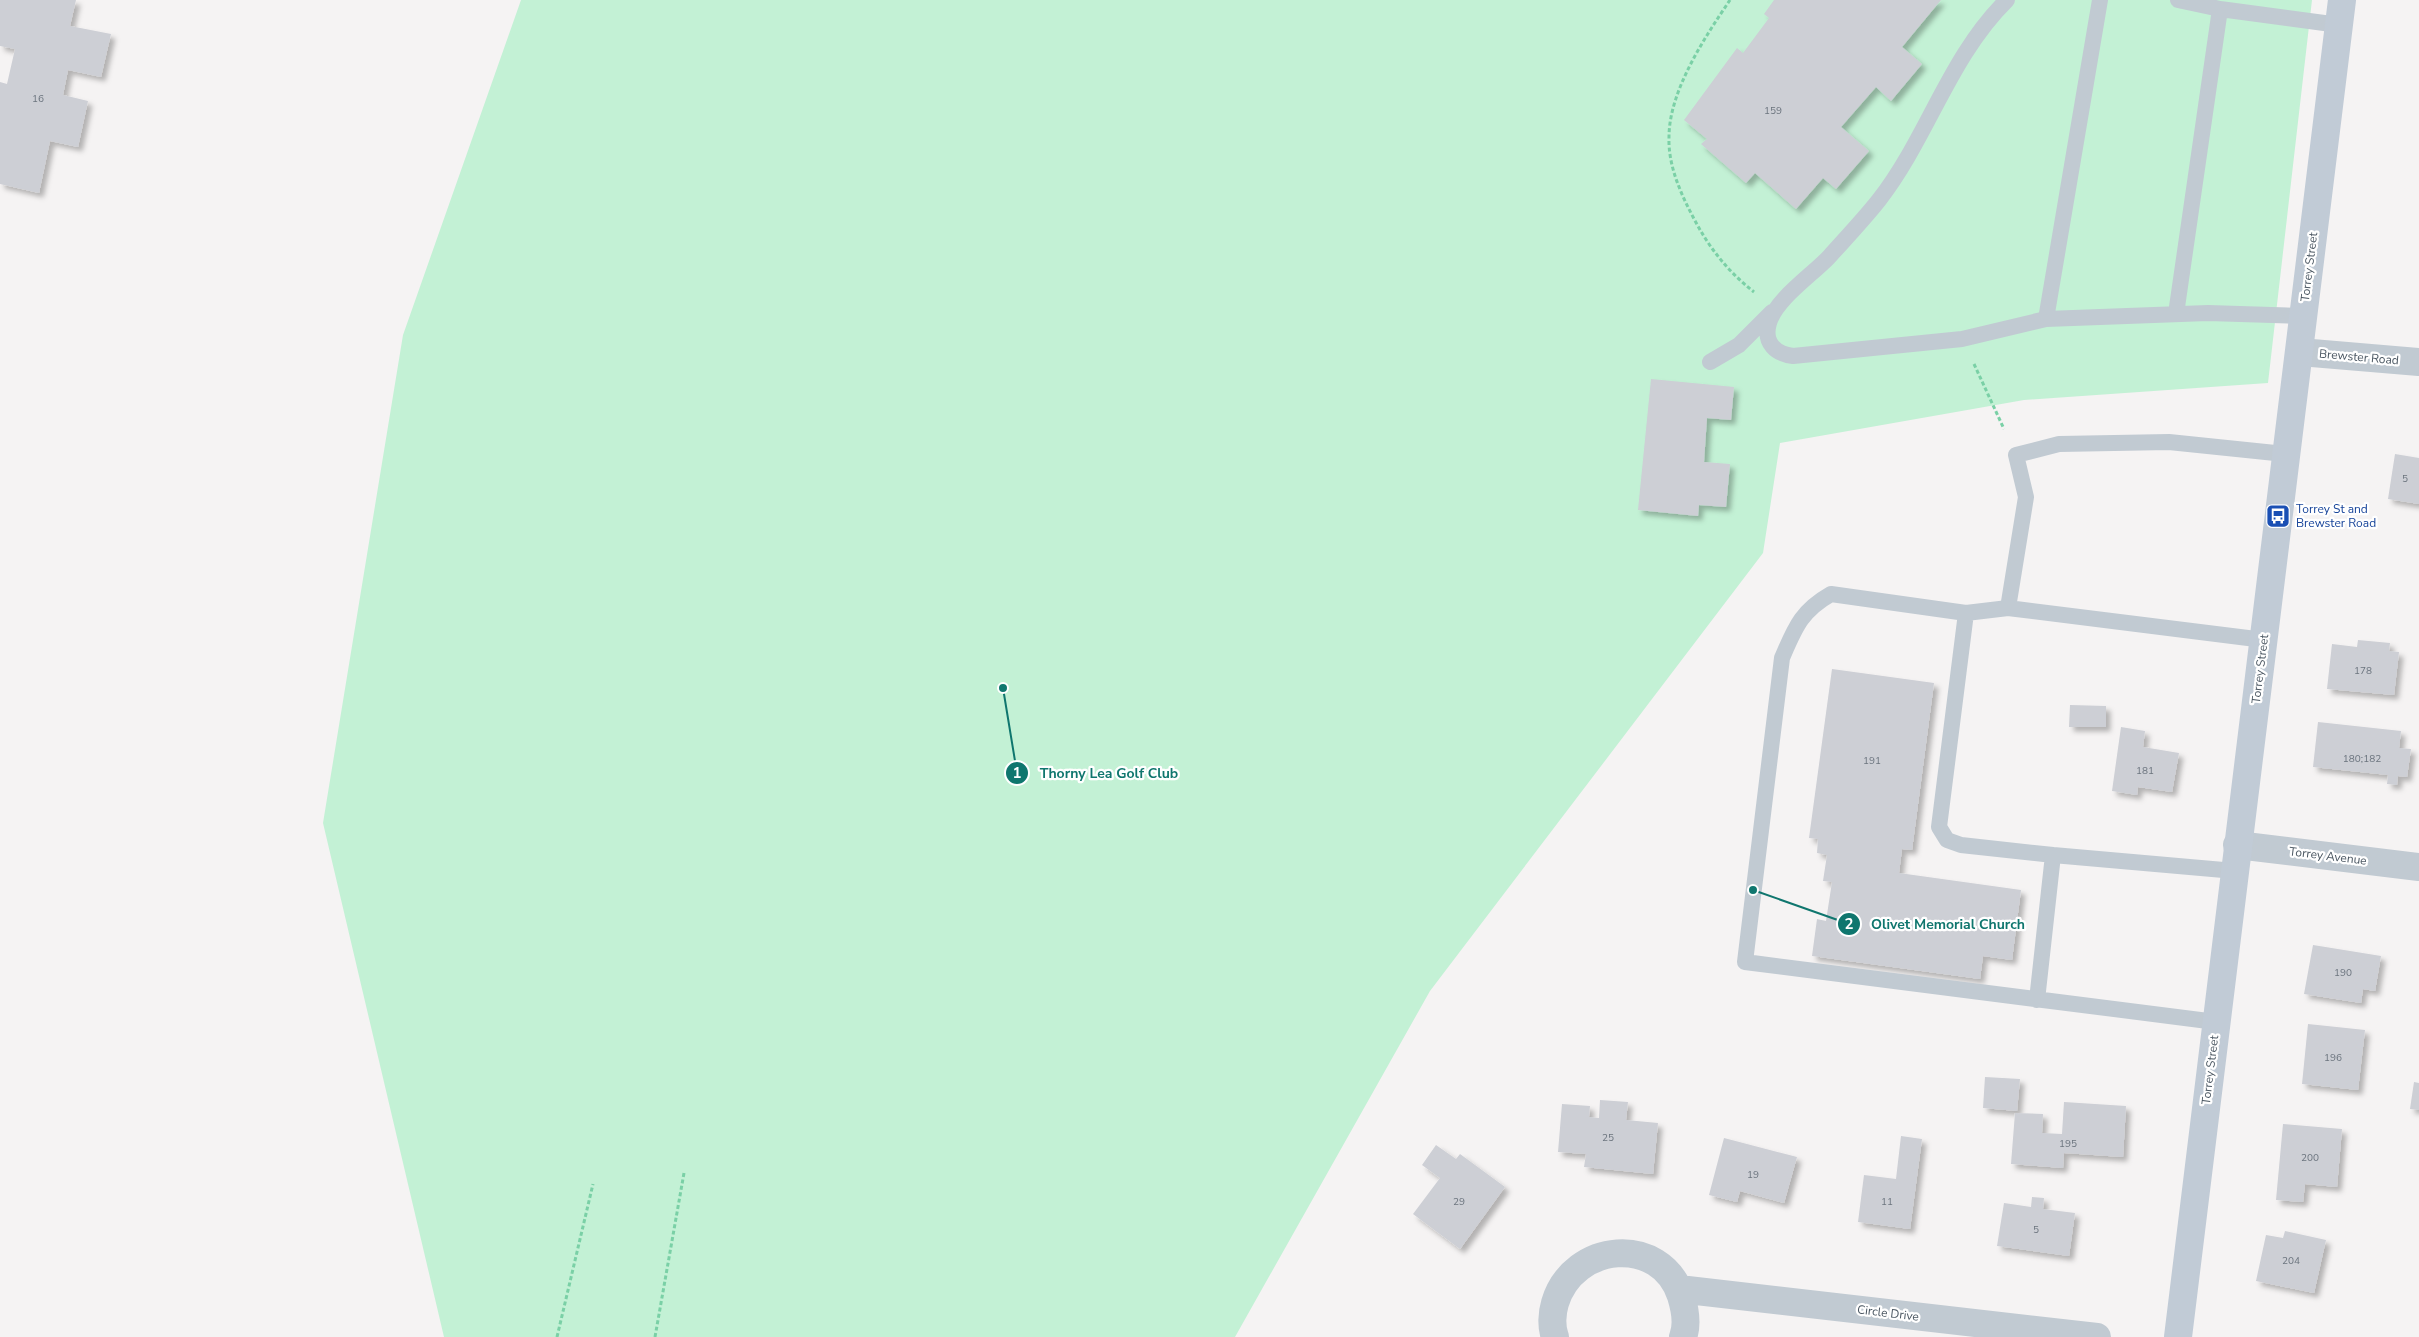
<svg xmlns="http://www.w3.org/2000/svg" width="2419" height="1337" font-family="'Nunito Sans',sans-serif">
<defs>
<filter id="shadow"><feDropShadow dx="4.5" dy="4.5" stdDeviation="2.5" flood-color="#0004"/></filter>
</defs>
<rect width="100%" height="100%" fill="#f5f3f3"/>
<!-- green -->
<path fill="#c3f1d5" d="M521,0H2312L2268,383L2024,400L1780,443L1763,553L1430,991L1235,1337H444L323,823L403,335Z"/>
<!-- building -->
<path fill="#cdcfd5" filter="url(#shadow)" d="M0,0H76L70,26L111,34L101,77L68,70L63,95L88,101L78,147L50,141L39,193L0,184V82L7,84L15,49L0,46Z
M1774,0H1941L1902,47L1922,64L1891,101L1876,87L1841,127L1869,151L1836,189L1823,178L1796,209L1755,173L1746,183L1701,144L1707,139L1684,120L1737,48L1743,53L1769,18L1764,14Z
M1651,379L1734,387L1731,420L1707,418L1704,462L1730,464L1726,507L1699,505L1698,516L1638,510Z
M2395,454L2419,458V504L2388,499Z
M2358,640L2390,643L2389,651L2399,652L2394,695L2327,689L2332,644L2357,647Z
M1832,669L1934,683L1912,850L1902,849L1899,873L2021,890L2012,960L1983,956L1980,979L1812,956L1817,919L1826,921L1832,882L1823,881L1827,855L1817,853L1818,839L1809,838Z
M2070,705L2106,706V727H2069Z
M2318,722L2401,731L2399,748L2411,749L2407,777L2398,776L2397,785L2387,784L2388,775L2313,767Z
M2121,727L2145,731L2143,747L2179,753L2172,792L2138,787L2137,795L2112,791Z
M2313,945L2381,956L2375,991L2363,989L2361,1003L2304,994Z
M2308,1024L2365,1030L2358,1090L2302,1084Z
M1985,1077L2020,1079L2017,1111L1983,1108Z
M2414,1082L2419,1083V1110L2410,1109Z
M1600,1100L1628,1102L1626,1120L1658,1123L1653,1174L1584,1167L1586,1154L1558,1152L1562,1104L1590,1106L1589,1117L1599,1118Z
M2064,1102L2126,1106L2123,1157L2064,1153L2063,1168L2011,1164L2015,1113L2043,1114L2042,1133L2062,1134Z
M2283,1124L2342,1129L2337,1187L2305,1184L2303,1202L2276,1200Z
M1901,1136L1922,1139L1910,1229L1858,1222L1864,1175L1896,1179Z
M1724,1138L1797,1157L1784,1203L1740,1191L1737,1202L1709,1195Z
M1436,1145L1456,1159L1460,1154L1505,1187L1460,1249L1413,1214L1440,1178L1422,1165Z
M2032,1197L2044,1198L2043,1209L2075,1213L2069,1256L1997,1246L2004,1203L2031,1207Z
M2285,1231L2326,1240L2314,1293L2256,1281L2266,1235L2283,1238Z"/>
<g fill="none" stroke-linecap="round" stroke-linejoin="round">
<!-- path -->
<path stroke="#7ad0a6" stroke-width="3" stroke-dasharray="4 2.5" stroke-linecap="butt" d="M1730,0C1705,37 1669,91 1669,137C1668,163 1679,190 1691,213C1707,245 1726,270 1754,292
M1974,364L2004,429
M557,1337L593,1184
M655,1337L684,1173"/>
<!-- lane -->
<path stroke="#c1cad2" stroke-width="16" d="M2007,0C1949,57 1928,137 1879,200C1864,219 1846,238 1829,257C1812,275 1776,299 1769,323C1763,343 1776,354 1793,356L1962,339L2046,319
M2100,0L2046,319L2208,313L2303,316
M2178,0L2220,9L2339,25
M2176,314L2220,9
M1710,362L1739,345L1772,312
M2008,608L2026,497L2016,455L2059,444L2169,442L2285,454
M1966,613L1939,827L1947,840L1961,845L2053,855L2037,1000
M2053,855L2235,871
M2216,1022L1745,962L1782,658C1795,628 1801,611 1831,594L1966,613L2008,608L2264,640"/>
<!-- street -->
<path stroke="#c1cad2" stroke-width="28" d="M2300,352L2419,362
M2237,845L2419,867
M1679,1289L2097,1337
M1555,1337C1551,1327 1552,1313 1555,1303C1573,1242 1661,1234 1681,1296C1685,1309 1688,1324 1683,1337"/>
<!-- secondary -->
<path stroke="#c1cbd6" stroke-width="28" d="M2178,1337L2342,0"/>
</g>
<!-- icons -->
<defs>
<g id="bus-square" transform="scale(1.25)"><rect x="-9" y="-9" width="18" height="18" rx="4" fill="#1a4fb4" stroke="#fff"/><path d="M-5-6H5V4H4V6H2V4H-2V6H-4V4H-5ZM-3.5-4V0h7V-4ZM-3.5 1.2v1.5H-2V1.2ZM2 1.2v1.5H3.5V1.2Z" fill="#fff"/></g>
</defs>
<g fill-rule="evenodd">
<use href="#bus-square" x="2278" y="516"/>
</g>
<g text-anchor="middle" stroke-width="4.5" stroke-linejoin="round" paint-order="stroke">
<!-- number labels -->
<g font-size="10" fill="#6b747e">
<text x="38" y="102">16</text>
<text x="1773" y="114">159</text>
<text x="2405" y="482">5</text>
<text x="2363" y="674">178</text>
<text x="2362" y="762">180;182</text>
<text x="1872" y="764">191</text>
<text x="2145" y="774">181</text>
<text x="2343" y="976">190</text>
<text x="2333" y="1061">196</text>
<text x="1608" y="1141">25</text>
<text x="2068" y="1147">195</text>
<text x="2310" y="1161">200</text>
<text x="1753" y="1178">19</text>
<text x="1459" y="1205">29</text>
<text x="1887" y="1205">11</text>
<text x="2036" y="1233">5</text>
<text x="2291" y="1264">204</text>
</g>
<!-- street labels -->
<g font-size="12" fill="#4a5661" stroke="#fff">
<text transform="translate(2309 267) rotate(-83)" y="4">Torrey Street</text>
<text transform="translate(2359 357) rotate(5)" y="4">Brewster Road</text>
<text transform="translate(2260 669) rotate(-83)" y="4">Torrey Street</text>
<text transform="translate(2328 856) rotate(7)" y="4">Torrey Avenue</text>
<text transform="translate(2210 1070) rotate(-83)" y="4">Torrey Street</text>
<text transform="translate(1888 1313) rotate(7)" y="4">Circle Drive</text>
</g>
<!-- transit labels -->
<g font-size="12" fill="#164399" stroke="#fff" text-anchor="start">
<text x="2296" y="513">Torrey St and<tspan x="2296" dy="14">Brewster Road</tspan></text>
</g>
</g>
<!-- callouts -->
<path fill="none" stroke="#0f766e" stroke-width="2" d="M1003 688L1017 773M1753 890L1849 924"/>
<g fill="#0f766e" stroke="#fff" stroke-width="2">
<circle cx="1003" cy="688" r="5"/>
<circle cx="1753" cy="890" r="5"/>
<circle cx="1017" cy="773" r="12"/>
<circle cx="1849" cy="924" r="12"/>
</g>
<g font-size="15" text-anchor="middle" font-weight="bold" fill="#fff">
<text x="1017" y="778">1</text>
<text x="1849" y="929">2</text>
</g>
<g font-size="14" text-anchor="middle" font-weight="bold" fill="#0f766e" stroke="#fff" stroke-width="4.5" stroke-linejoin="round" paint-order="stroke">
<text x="1109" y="778">Thorny Lea Golf Club</text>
<text x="1948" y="929">Olivet Memorial Church</text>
</g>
</svg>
